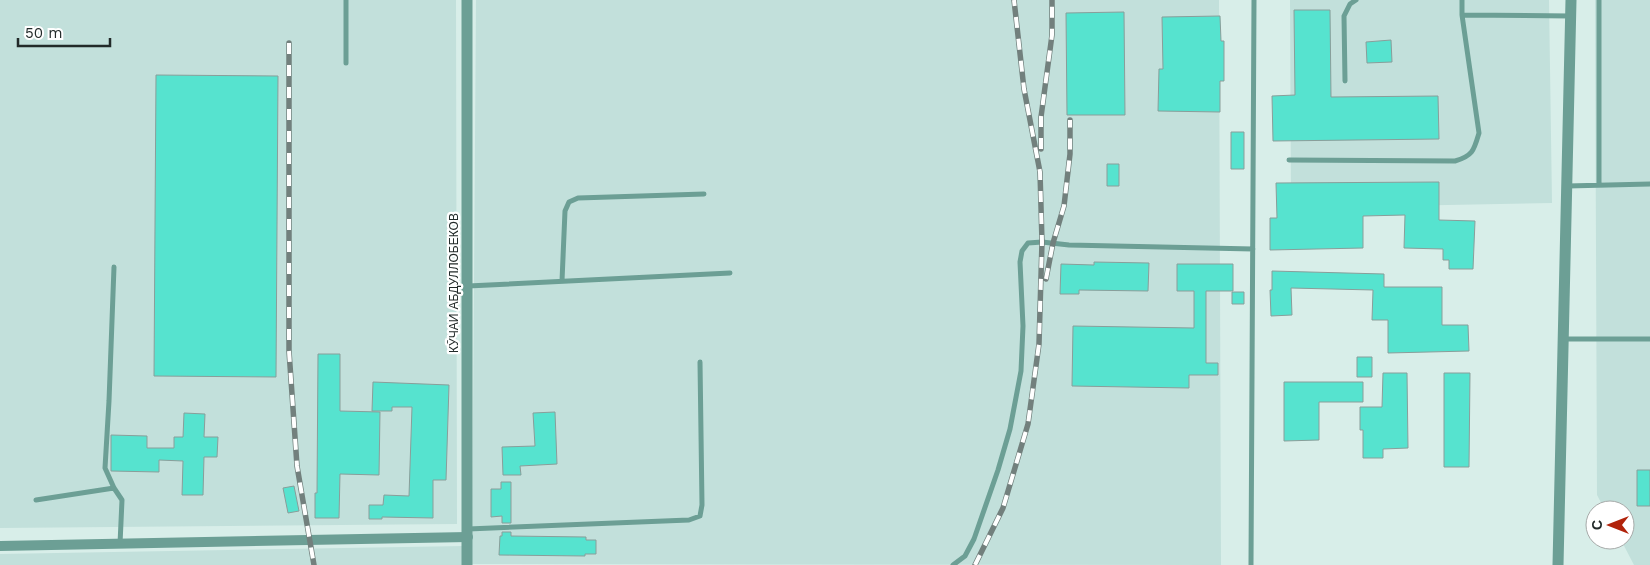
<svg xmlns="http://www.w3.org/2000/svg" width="1650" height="565" font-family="'Work Sans',sans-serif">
<rect width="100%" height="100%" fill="#d8eee9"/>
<!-- built -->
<path fill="#c2e0db" d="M0,0H456L457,524L0,528Z
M476,0H1219L1221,565L472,564Z
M1290,0H1549L1552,203L1291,208Z
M1595,0H1650V565H1634L1621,540H1625V510H1605L1597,495Z
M464,546V565H0V554Z"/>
<!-- building -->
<path fill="#56e3cf" stroke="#899e9a" d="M1294,10H1330L1331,97L1438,96L1439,139L1273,141L1272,96L1295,95Z
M1124,12L1125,115H1067L1066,13Z
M1220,16L1221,41H1224V81H1220V112L1158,111L1159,69H1163L1162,17Z
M1391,40L1392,62L1367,63L1366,42Z
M156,75L278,76L276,377L154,376Z
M1231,132H1244V169H1231Z
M1107,164H1119V186H1107Z
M1439,182V220L1475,221L1473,269H1449V260H1443V249L1404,248L1405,215L1363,216V248L1270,250V218H1277L1276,183Z
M1094,262L1149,263L1148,291L1079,290V294H1060L1061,264L1094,265Z
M1177,264H1233V291H1206V363H1218V375H1189V388L1072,386L1073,326L1194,328V291H1177Z
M1272,271L1384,274V287H1442V325H1468L1469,351L1388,353V320H1372L1373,290L1291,288L1292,315L1271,316L1270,290H1272Z
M1232,292H1244V304H1232Z
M318,354H340V411L380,412L379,475L340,474L339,518H315V493H317Z
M1357,357H1372V377H1357Z
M1383,373H1407L1408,448L1383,449V458H1363V430H1360V407H1382Z
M1444,373H1470L1469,467H1444Z
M373,382L449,385L446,480H433V518L382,517V519H369V505H383L384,495L409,496L412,407H392V411H372Z
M1284,382H1363V402H1319V440L1284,441Z
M555,412L557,464L520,466L521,475H503L502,447L535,446L533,413Z
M184,413L205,414L204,437H218L217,457H204L203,495H182L183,461L159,460V472L111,471V435L147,436V448H174V437H183Z
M1637,470H1650V506H1637Z
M501,482H511V523H502V516L491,517V489H501Z
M294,486L299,511L288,513L283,488Z
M502,532H511V536L586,537V540H596V554H585V556L499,555L500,536H502Z"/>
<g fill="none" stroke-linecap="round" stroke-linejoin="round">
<!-- service -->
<path stroke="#6c9f95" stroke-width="5" d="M1599,0V185
M1462,15L1571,16
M346,63V0
M1345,81L1344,16L1350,4L1356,0
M1289,160L1455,161C1473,156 1474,150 1479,133L1462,15V0
M1567,186L1650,184
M114,267L109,401L105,468L114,488L122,500L120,544
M562,281L565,211L569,202L578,198L704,194
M468,286L730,273
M1563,339H1650
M36,500L114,488
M468,529L689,520L700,516L702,505L700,362
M953,565L965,556L974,539L998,470L1010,429L1021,371L1023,326L1020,262L1022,251L1028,243L1042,242L1069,245L1253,249
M1251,565L1254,0"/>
<!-- minor -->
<path stroke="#6c9f95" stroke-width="10" d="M0,546L468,537"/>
<!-- tertiary -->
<path stroke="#6c9f95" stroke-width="11" d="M467,565V0
M1558,565L1571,0"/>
<!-- rail casing -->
<g stroke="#72807d" stroke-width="5.5">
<path id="rail" d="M289,43V351L297,466L314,565
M1041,149V117L1052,35V0
M1046,279L1053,243L1064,206L1070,154V120
M975,565L1003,508L1028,424L1039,344L1042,242L1040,172L1024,89L1014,0"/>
</g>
<!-- rail -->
<use href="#rail" stroke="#fff" stroke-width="4" stroke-dasharray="11" stroke-linecap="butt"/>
</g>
<g text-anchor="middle" stroke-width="4.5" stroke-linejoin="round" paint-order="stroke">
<!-- street labels -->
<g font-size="12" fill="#222a29" stroke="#fff">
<text transform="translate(454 283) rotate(-90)" y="4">КӮЧАИ АБДУЛЛОБЕКОВ</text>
</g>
</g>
<!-- north arrow -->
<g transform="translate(1610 525) rotate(270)"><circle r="24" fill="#ffffff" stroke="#a7aaa9"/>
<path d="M0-4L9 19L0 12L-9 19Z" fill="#b1230b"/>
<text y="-8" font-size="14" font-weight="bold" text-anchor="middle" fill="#222a29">С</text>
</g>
<!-- scale -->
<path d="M18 38v8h92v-8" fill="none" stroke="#222a29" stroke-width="2.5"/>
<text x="25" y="38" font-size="15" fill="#222a29" stroke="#ffffff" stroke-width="4" paint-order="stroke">50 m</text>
</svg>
